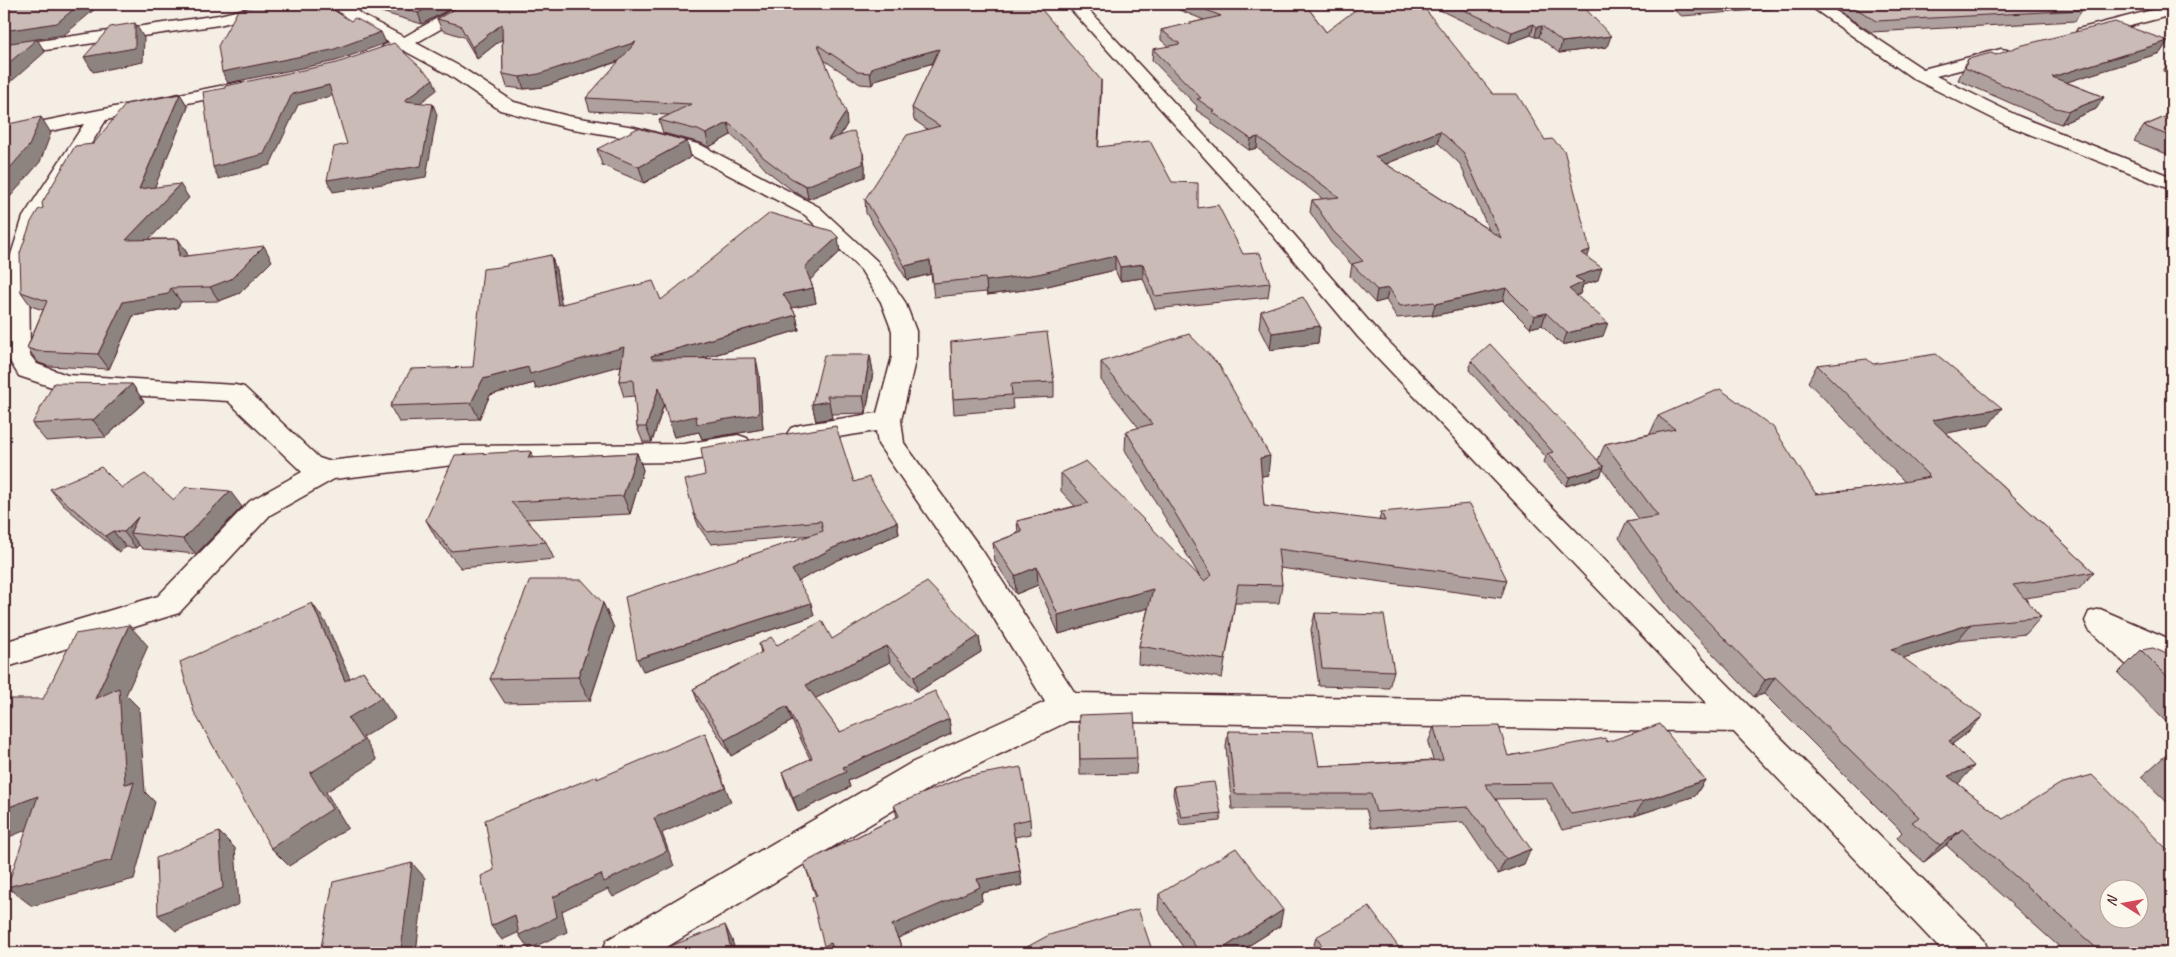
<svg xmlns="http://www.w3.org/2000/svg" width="2176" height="957" font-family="Caveat,sans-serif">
<rect width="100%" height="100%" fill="#f4eee4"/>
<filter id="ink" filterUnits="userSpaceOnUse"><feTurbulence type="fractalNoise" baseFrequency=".02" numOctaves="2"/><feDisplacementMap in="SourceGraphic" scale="10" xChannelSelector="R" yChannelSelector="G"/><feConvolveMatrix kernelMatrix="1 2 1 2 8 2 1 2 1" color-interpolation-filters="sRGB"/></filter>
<g filter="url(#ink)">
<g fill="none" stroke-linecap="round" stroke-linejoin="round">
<!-- street casing -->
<g stroke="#4a1f2b" stroke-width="3">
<path id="street" d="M265,4H292L290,7L219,25L4,56V46L219,15Z
M330,4H348L362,15L404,37L462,4H481L479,7L416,43L461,67L514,102L568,116L634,127L701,145L819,207L877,261L905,302L916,331V357L901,420L904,443L982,550L1075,693L1739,704L1751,708L1756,718L1751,728L1739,732L1069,721L935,785L657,953H602L607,940L911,763L1045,702L962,566L882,450L878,444L876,431L800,443L791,440L787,434L791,428L800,425L877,413L892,357V331L881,302L861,270L805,215L687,153L633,139L567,128L500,110L449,75L403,50L390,54L384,53L381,49L384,45L390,43L350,21Z
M1807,4H1825L1923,69L2001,49L2007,50L2010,54L2007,58L1936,76L2018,116L2172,177V190L2004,124L1914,79Z
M2172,5V15L2084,38L2078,37L2076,33L2078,29Z
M240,82L246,83L249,87L246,91L106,120L45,217L29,267L30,355L37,364L67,375L235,385L244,387L319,458L328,461L462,446L684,444L738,435L747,438L751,444L747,450L684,462L462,464L334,479L270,515L179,613L4,668V642L158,596L250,501L302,472L228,401L64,391L19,376L6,355L7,267L23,217L84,124L4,141V129Z
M2100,609L2172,640V667L2161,663L2156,672L2145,676L2134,672L2089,630L2085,621L2089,612Z"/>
</g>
<!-- primary casing -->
<g stroke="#4a1f2b" stroke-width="3">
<path id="primary" d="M1066,4H1083L1264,200L1374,327L1751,708L1984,940L1989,953H1944L1358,337L1250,208Z"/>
</g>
<!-- street -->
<use href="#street" fill="#fbf7ec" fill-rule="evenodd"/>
<!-- primary -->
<use href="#primary" fill="#fbf7ec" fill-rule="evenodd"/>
</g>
<!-- wall -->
<path fill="#aea19d" stroke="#4a1f2b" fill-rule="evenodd" d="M375,4H459L422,24L378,11Z
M1037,4L1101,93L1098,147L1172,182L1198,208L1243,254L1270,283L1268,297L1155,309L1143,278L1120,281L1115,270L1039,288L987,295L986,292L934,297L931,274L907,280L866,213L865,199L927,129L914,120L912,108L933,63L875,80L872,85L860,84L824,60L847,124L840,136L863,153L865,166V177L808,199L793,191L766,170L753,155L731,135L709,147L701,143L663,133L659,120L669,115L590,111L586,98L620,61L543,87L524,89L507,87L503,74L502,39L477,59L464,37L442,30L437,19Z
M1165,4H1305L1326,32L1588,257L1598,280L1583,285L1580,294L1577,296L1603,336L1562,345L1542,325L1530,328L1503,301L1432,316L1431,315L1397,318L1386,300L1375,303L1350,276L1352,265L1331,243L1310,212L1312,200L1323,199L1257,148L1249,150L1211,123V120L1196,110L1197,106L1152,60L1153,49L1169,47L1161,40V30L1204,20ZM1438,143L1460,164L1489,230L1386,164Z
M1427,4H1581L1607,47L1559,53L1539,37H1535L1531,35L1509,43Z
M1665,4H1808L1807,6L1682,16Z
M1827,4H2072L2068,5L2082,10L2075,21L1871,32Z
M2168,41L2160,53L2066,82L2104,97L2096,109L2061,124L2049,120L1958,80L1968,59L1996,55Z
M2172,57V74L2163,71Z
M180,94L188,107L154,187L189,198L149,239H178L187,253V256L272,261L240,293L219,301L181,302L177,308L133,316L109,369L48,366L39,363L27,348L43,310L31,306L21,292L43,208L93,144Z
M2172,114V156L2134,141L2144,126Z
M687,141L691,157L644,183L602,165L597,149Z
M840,252L810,280L813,288L816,303L792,308L796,315L799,330L704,358L759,373L763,429L702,439L699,432L674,437L664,404L652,442H643L637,427L635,396L624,397L619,381L621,365L536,389L534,383L490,395L479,419L399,422L390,406L473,367L507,266L551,255L556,270L561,304L661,300Z
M1261,311L1320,326L1318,343L1270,350L1259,328Z
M951,342L1054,382V397L1012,399L1013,409L954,414L953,399Z
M870,355L873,372L866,413L831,414L832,418L816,421L812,404Z
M1471,361L1598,460L1605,444L1650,434L1658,416L1816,494L1872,488L1905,482L1808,382L1817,365L1873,364L1989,425L1946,433L2094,572L2078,590L2025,598L2041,617L2026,634L1957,641L1903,658L1967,733L1952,744L1959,783H1957L2172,953H2066L1946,845L1924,862L1897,838L1902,832L1764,694L1754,697L1671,610L1619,538L1627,521L1639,519L1603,469L1600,476L1566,486L1544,462L1546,457L1469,370Z
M1101,362L1268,475L1261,476L1264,506L1379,521L1381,512L1507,580L1501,598L1280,568L1282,585L1279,603H1235L1222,678L1138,664L1139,646L1148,608L1059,634L1038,585L1016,594L995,561L993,543L1018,533L1017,521L1075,506L1061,491V473L1200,577L1125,450L1126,431L1139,428L1101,380Z
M132,384L144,402L106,437L46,441L32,424Z
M531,451L534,458L637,453L643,470L630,514L526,519L546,542L554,559L461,568L436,538L426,520Z
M854,482L897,522L899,534L836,561L798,581L814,616L643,671L813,535L711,544L699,527L694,514Z
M122,488L174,500L242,507L196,554L143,549L139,545L136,548L126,547L119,552L63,505L50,489Z
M603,603L614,628L590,701L505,703L490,679Z
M1315,613L1394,671L1389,688L1319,686L1311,630Z
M979,636L981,652L917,692L890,662L815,698L840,732L949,719L951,734L848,781L850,787L798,812L787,787L782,772L810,759L792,721L731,756L699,705L693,689L761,653L759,644L777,645L832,639Z
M2141,650L2169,655L2172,654V728L2118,673Z
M1079,715L1137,758L1136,774L1080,775Z
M1434,727L1508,756L1607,742L1705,780L1695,796L1634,816L1562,830L1546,798L1496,799L1524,864L1498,874L1463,822L1371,828L1366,809H1232L1226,747L1228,731L1319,766L1433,760L1428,743Z
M2172,753V807L2141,777L2166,755Z
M1174,786L1221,813L1220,821L1180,825L1173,794Z
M894,805L1030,819L1031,834L1015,837L1020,871L1022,885L981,893L982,901L898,938L904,953H827L816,897L804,863L897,817Z
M1159,894L1280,926L1237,953H1187L1158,910Z
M1316,937L1403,953H1312Z"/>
<!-- shaded-wall -->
<path fill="#8d837f" stroke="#4a1f2b" d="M80,4H101L64,35L37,39L45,52L13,80L4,81V31Z
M434,4H459L422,24L418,13Z
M135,23L144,38L143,62L93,72L84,57Z
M502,24L506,36L477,59L472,47Z
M1534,24L1531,35L1509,43L1512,32Z
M1542,26L1539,37H1535L1537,27Z
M381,32L386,43L336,61L228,83L222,72Z
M1611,36L1607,47L1559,53L1562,42Z
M2168,41L2160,53L2045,89L2052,77Z
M636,42L639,54L543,87L524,89L520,77Z
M939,49L940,61L875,80L872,85L870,73L873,67Z
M433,79L437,90L408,112L404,101Z
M1101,80V93L1098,160V147Z
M329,85L334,95L298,105L270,165L219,179L213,167L292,94Z
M180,94L188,107L148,203L139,189Z
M2104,97L2096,109L2061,124L2069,111Z
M433,104L437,115L426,177L333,192L327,180Z
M846,112L847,124L830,152L828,140Z
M41,117L51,133L40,162L4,204V175Z
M728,123L731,135L709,147L706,134Z
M1440,131L1438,143L1373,169L1375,157Z
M1258,137L1257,148L1249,150L1251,139Z
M687,141L691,157L644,183L639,167Z
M863,153L865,166V177L808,199L806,186Z
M180,184L189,198L135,254L126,240Z
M838,237L840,252L808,282L805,267Z
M178,239L187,253L188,271L179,257Z
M264,246L272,261L240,293L219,301L210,287Z
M1590,250L1586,262L1581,253Z
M551,255L556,270L564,320L558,305Z
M1115,256V270L1039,288L987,295L986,281Z
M930,260L931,274L907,280L905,266Z
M1143,264V278L1120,281V267Z
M1602,268L1598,280L1583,285L1580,294L1565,301L1569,289L1575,277Z
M171,288L181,302L177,308L133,316L109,369L98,354L123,302Z
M813,288L816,303L787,309L783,294Z
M1389,288L1386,300L1375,303L1377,290Z
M1506,288L1503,301L1432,316L1435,304Z
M1546,313L1542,325L1530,328L1534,316Z
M796,315L799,330L656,372L651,356Z
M1608,323L1603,336L1562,345L1567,333Z
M1320,326L1318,343L1270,350L1272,333Z
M624,347L630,363L536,389L534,383L490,395L479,419L471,403L483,379L528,367Z
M870,355L873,372L866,413L863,396Z
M756,358L759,373L763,429L702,439L699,432L674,437L669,422Z
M132,384L144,402L106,437L93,420Z
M659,387L664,403L652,442L646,427Z
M829,401L832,418L816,421L812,404Z
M2002,408L1989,425L1921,438L1932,420Z
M531,451L539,469L528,458Z
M637,453L643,470L630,514L623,496Z
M1270,456L1268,475L1258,477L1260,458Z
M1604,467L1600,476L1566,486L1570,477Z
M230,491L242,507L196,554L183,539Z
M138,517L130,533L139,545L136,548L124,532Z
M897,522L899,534L836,561L795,583L792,570L833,548Z
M113,531L126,547L119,552L105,536Z
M1037,567L1038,585L1016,594L1015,576Z
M1153,589L1152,607L1059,634L1058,615Z
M312,603L326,623L360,701L345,681Z
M603,603L614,628L590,701L578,677Z
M811,603L814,616L643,671L637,659Z
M1971,624L1957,641L1878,666L1891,649Z
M129,625L148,646L126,695L139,708L145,792L155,802L134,879L32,906L7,887L125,784L95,699Z
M979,636L981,652L917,692L914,677Z
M887,646L890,662L810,701L806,685Z
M363,671L395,718L363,737L377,760L326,792L348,828L289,866L271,848L310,773L348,718Z
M1775,677L1764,694L1754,697L1765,680Z
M4,692L8,696L4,701Z
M787,706L792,721L731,756L725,740Z
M1983,716L1967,733L1934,758L1949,741Z
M949,719L951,734L848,781L850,787L798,812L793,797L843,767Z
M705,733L731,802L662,833L674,866L613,897L608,889L562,911L567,932L529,949L519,935L553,897L601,874L654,818Z
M1974,766L1959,783L1932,793L1948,776Z
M1705,780L1695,796L1634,816L1644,801Z
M38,796L61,816L4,839V809Z
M1962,829L1946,845L1924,862L1940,845Z
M219,832L235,848L239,904L176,931L158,915Z
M1531,849L1524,864L1498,874L1506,859Z
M412,863L425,878L416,953H386Z
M1020,871L1022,885L981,893L982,901L896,939L892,925L977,879Z
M1283,910L1280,926L1237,953H1216Z
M515,915L526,929L502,940L491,926Z
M725,925L732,940L736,953H732Z
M831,943L835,953H827L824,946Z"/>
<!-- building -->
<path fill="#cabbb6" stroke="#4a1f2b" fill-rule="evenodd" d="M4,4H80L57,23L4,31Z
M264,4H324L351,21L355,18L381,32L332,50L222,72L218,46L238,10Z
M388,4H434L418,13Z
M464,4H1037L1101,80L1098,147L1150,141L1172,182L1198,183V208L1218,205L1243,254L1260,253L1270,283L1155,296L1143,264L1120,267L1115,256L1038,274L986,281L985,278L933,283L930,260L905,266L865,199L907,135L940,126L912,108L939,49L873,67L870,73L858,72L818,45L846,112L828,140L854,131L863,153V164L806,186L791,178L763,157L751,142L728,123L706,134L698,130L659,120L691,104L586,98L636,42L539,74L520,77L503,74L502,24L472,47L460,25L437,19Z
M1191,4H1305L1326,32L1363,4H1421L1493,94H1517L1545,140L1552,139L1564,150L1590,250L1581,253L1602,268L1575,277L1584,282L1569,289L1608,323L1567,333L1546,313L1534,316L1506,288L1435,304L1434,302L1400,306L1389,288L1377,290L1352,264L1363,261L1333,231L1312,200L1339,197L1258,137L1251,139L1212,112L1215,111L1197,99L1201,98L1153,49L1180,44L1161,30L1221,16ZM1440,131L1463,152L1501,238L1375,157Z
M1451,4H1581L1611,36L1562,42L1542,26L1537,27L1534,24L1512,32Z
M1684,4H1703L1686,5Z
M1849,4H2065L2082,10L1876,21Z
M2115,22L2168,41L2052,77L2104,97L2069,111L2056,108L1965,68L1968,59L1991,53L1996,55L2019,46Z
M135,23V48L84,57L110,27Z
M37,39L4,67V44Z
M394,43L433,79L404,101L433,104L421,166L327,180L334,147L347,144L329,85L292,94L264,154L213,167L203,92L225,88V86L337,63Z
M180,94L139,189L180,184L126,240L178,239L179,257L264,246L231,279L210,287L171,288L168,294L123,302L98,354L36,351L27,348L47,301L21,292L20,253L31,222L38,210L43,208L42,203L75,146L93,144L126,104Z
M2172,114V137L2144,126Z
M41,117L29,146L4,175V125Z
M638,128L687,141L639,167L597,149Z
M770,213L832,231L838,237L805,267L813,288L783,294L796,315L651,356L652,359L756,358L759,414L697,424L696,416L669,422L659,387L646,427H637L633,380L619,381L624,347L530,374L528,367L483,379L471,403L390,406L411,369L473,367L483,269L507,266V264L551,255L558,305L653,281L661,300Z
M1303,297L1320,326L1272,333L1261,311Z
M1047,332L1054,382L1011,384L1012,395L953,399L951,342Z
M1189,334L1219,365L1270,456L1260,458L1264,506L1385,521L1381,512L1470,504L1507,580L1278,549L1282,585L1238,584L1225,660L1139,646L1153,589L1058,615L1037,567L1015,576L993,543L1022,532L1017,521L1089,503L1061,473L1086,461L1204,581L1212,575L1126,431L1152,424L1101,362Z
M1490,344L1604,467L1570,477L1547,454L1553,452L1471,361Z
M1936,354L2002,408L1932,420L2094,572L2013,585L2041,617L1971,624L1891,649L1983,716L1949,741L1974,766L1948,776L2003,819L2060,784L2092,775L2172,854V953H2102L1962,829L1940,845L1912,822L1919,817L1775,677L1765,680L1680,593L1627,521L1658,516L1605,444L1675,429L1658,416L1720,389L1773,427L1816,494L1872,488L1930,477L1817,365L1867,359L1873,364ZM2108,890H2138V920H2108Z
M824,355H870L863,396H827L829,401L812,404Z
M54,383L132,384L93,420L32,424Z
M836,426L854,482L869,477L897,522L833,548L792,570L811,603L637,659L625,597L823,531L821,521L707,532L694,514L685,480L705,475L701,448Z
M531,451L528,458L637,453L623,496L511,502L546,542L451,551L426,520L455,455Z
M101,467L122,488L145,474L174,500L186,487L230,491L183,539L130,533L138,517L124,532L113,531L105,536L50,489Z
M530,580H582L603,603L578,677L490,679Z
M927,582L979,636L914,677L887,646L806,685L840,732L935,691L949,719L843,767L846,772L793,797L782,772L812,758L787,706L725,740L693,689L762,652L759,644L771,637L777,645L822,621L832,639Z
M312,603L345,681L363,671L381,698L348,718L363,741L310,773L332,809L271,848L194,712L180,662Z
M1315,613L1384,615L1394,671L1322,668Z
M129,625L95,699L119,688L125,784L134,782L112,860L7,887L38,796L4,809V699H43L75,634Z
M2153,648L2169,655L2172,654V681L2141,650Z
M1134,713L1137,758L1080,759L1079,715Z
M1660,724L1705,780L1644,801L1571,814L1553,783L1485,784L1531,849L1506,859L1469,807L1376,812L1371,794H1235L1228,731L1313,732L1319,766L1443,760L1434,727L1499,726L1508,756L1605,738L1607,742Z
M705,733L725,787L654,818L667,851L604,882L601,874L553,897L557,917L519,935L515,915L491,926L481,876L494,870L485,820L597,776V779Z
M2172,753V762L2166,755Z
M1021,767L1030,819L1012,823L1020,871L977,879L980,887L892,925L904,953H835L831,943L824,946L812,898L817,896L804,863L899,816L894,805L964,777Z
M1214,782L1221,813L1181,817L1174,786Z
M219,832L223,888L158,915L156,858Z
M1236,848L1283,910L1216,953H1200L1159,894Z
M412,863L401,950L386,953H320L333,882Z
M1369,907L1403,953H1327L1316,937Z
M1138,909L1153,953H1016L1049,935Z
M725,925L732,953H669L668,947Z
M1854,949L1857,953H1841Z"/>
</g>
<!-- margin -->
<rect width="2176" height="957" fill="none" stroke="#fbf7ec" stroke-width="20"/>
<rect x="10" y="10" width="2156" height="937" fill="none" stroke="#4a1f2b" stroke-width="2" filter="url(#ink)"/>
<!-- north arrow -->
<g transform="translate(2124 904) rotate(281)"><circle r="24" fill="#fbf7ec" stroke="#b4a19f"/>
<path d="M0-4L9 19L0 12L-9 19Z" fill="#d1495b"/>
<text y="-8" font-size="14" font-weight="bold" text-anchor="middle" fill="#4a1f2b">N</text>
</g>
</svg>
